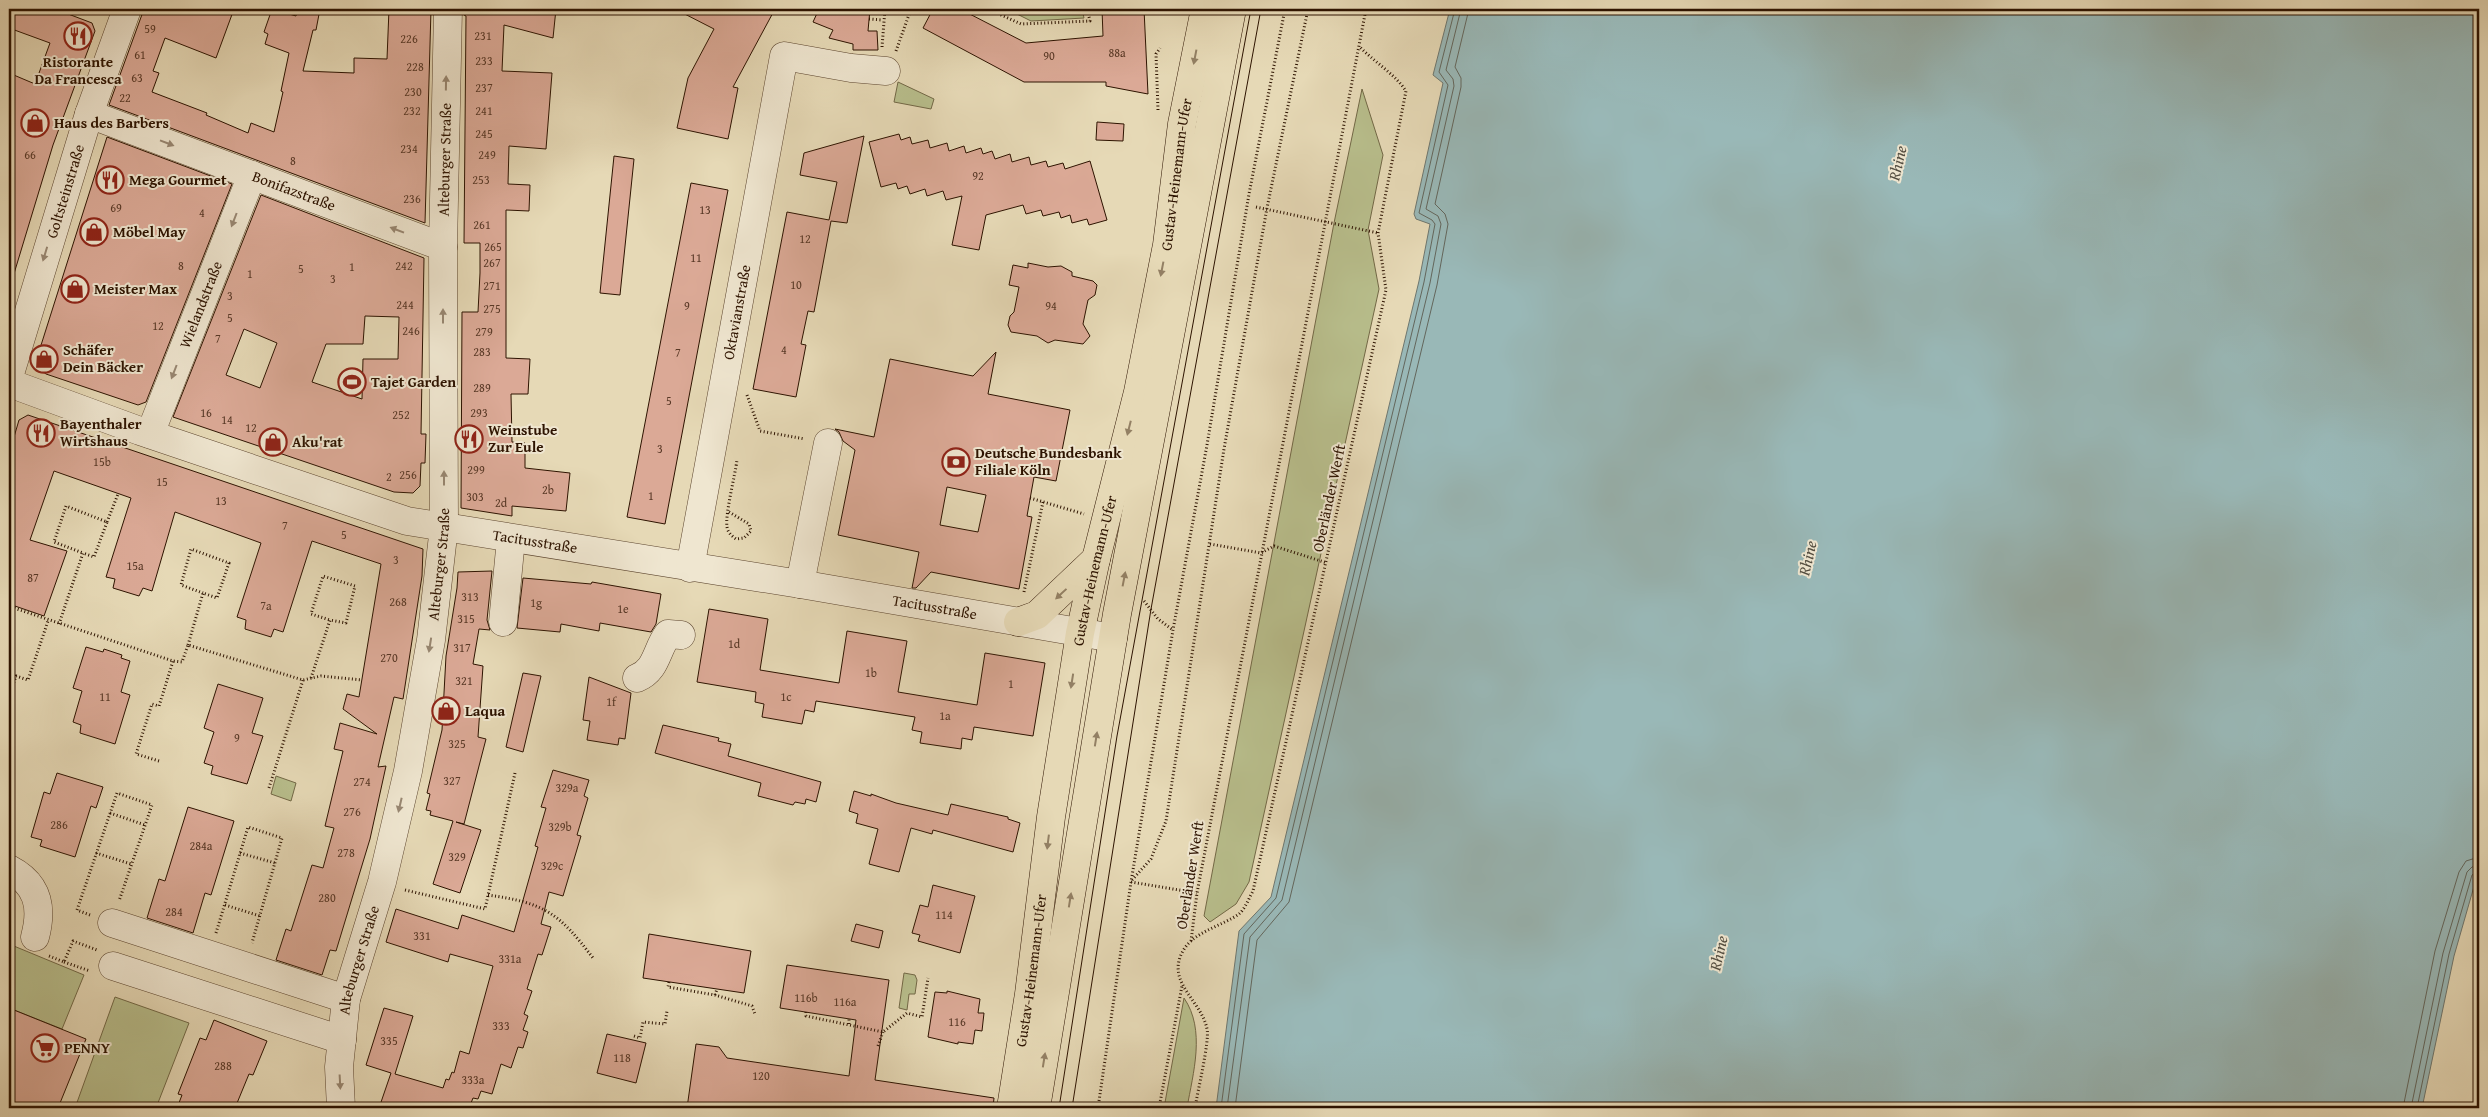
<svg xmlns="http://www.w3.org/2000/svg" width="2488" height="1117" font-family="'Gentium Book Plus',serif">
<rect width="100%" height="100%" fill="#e6d9b6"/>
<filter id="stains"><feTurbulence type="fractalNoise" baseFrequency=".004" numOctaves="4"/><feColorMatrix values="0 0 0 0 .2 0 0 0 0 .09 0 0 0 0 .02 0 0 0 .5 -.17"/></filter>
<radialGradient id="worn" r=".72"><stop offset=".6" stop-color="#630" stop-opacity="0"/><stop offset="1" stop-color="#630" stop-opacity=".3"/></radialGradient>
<!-- green -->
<path fill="#b8be8c" stroke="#726846" d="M1007,9H1082L1084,18L1031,21Z
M898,82L934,99L931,109L894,102Z
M1362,89L1383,155L1368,230L1379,289L1249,882L1236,904L1210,922L1204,916L1334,223Z
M276,776L296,783L291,801L271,794Z
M9,944L84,975L62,1029L9,1008Z
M904,973L915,975L917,980L915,994H909L907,1010L899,1008Z
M115,997L189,1023L156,1108H75Z
M1184,998C1206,1030 1193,1073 1187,1108H1164Z"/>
<!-- water -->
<path fill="#99b8b7" stroke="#6e766e" d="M1450,9H2479V869L2454,956L2422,1108H1216L1239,931L1271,897L1419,281L1430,224L1416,219L1414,214L1443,83L1433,75Z"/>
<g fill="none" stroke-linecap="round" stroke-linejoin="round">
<!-- shore -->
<path stroke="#63665c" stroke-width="1" d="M1221,1108L1244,934L1276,898L1424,282L1435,224L1432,220L1419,213L1448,85L1439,72L1455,9
M1227,1108L1250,937L1282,900L1430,283L1441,224L1438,216L1426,209L1454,86L1453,79L1446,70L1461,9
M1235,1108L1257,940L1289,902L1437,285L1448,224L1445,214L1435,204L1461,87V78L1455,67L1469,9
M2403,1108L2435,951L2459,872L2466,861L2479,857
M2411,1108L2443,953L2467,872L2472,867L2479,865
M2417,1108L2449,954L2472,875L2479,871"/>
</g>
<!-- building -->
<path fill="#dba996" stroke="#2d1300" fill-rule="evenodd" d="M9,9H55L92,23L95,31L53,145L13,277L9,276V109L13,96L9,94V73L35,84L50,43L9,28Z
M144,9H234L216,58L165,38L153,71L159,73L152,92L207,113L206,115L248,133L251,123L274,132L283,92L281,91L289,53L265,44L268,34L264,32L272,9L296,16L298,9H320L316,30H313L303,71L354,73V58L387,59L389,9H431L425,223L109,105Z
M464,9H556L553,38L504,25L502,71L552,73L546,149L509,146L508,184L530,185L529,211L506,210V358L530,359L528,394H511L512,442L525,443V468L570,473L566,511L512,506V516L461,508L462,312H478L480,273V243H464L466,16L464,15Z
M675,9H775L733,87L738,88L728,139L677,128L688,78L714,29Z
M819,9H870L868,31H877L878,50H853V44L829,38L833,30L813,22Z
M933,9H960L1026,43L1103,36L1102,9H1144L1148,94L1106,86V82H1024L923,28Z
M1097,122L1124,124L1123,141L1096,140Z
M899,134L901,140L910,137L912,144L928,140L930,148L947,143L949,151L964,146L966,153L981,148L983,154L992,151L995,159L1010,154L1012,162L1029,157L1031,165L1046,161L1048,167L1063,163L1065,169L1090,161L1107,220L1089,225L1087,219L1072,223L1070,215L1061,218L1059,212L1043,216L1041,210L1026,214L1023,205L986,215L979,250L952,245L962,196L946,200L943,191L927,196L925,189L910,194L907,186L898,189L896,183L881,187L869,142Z
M864,136L847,223L831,221L814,312L808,311L801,344L806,345L796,397L753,389L787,212L829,220L837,182L800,175L804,153Z
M107,137L232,184L146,402L138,405L46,374L38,368L36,361Z
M614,156L634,159L620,295L600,293Z
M691,183L728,190L665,524L627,517Z
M261,195L424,258L421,434H426L425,463H421L420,486L413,493L394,492L173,417ZM365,316L399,317L398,359H363L362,399L312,382L326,344H363ZM244,329L277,343L260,388L226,375Z
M1028,263L1048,267L1061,266L1072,272V276L1093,281L1097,285L1095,295L1088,300L1083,324L1090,336L1083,344L1055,340L1048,343L1037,336L1011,332L1008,325L1010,316L1014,312L1019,287L1009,285L1013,265L1028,268Z
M996,352L988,394L1070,410L1056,481L1034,477L1027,516L1032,517L1019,589L931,572L916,588H912L919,552L838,535L855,450L843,441L839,432L835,429L874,437L890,359L973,376ZM947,487L986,495L978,532L940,525Z
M28,415L423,549L422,576L403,699L394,697L378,767L386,766L370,839L336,951L330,950L322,975L276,960L286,929L291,931L312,865L323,868L334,828L325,826L343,751L334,749L340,723L377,734L343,709L347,694L359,697L381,564L312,541L283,632L274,629L271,637L245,629L246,620L237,617L261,543L175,512L152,591L143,588L139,596L113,588L115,579L106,577L131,498L54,471L30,540L67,551L44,616L9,604V454L19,420Z
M492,571L487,620L490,630L479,629L473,664L483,666L478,737L486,739L464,824L456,822L481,830L460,893L433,884L453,821L430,815L431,811L426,810L430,794L427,793L442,730L446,656L457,588L458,572Z
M523,578L591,584L592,582L661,594L656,624L651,632L600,623L599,631L561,624L560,632L517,628Z
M709,609L768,619L760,670L839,683L847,631L907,641L898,692L977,705L985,653L1045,663L1033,736L974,727L972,740L962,738L961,749L920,743L922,732L912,730L915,717L816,701L814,712L805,710L802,724L762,717L764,704L755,702L756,692L697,682Z
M86,647L103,652L104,649L122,655L121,658L130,661L121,692L130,695L115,744L80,733L81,725L73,722L82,691L73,688Z
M523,673L541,676L523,752L506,747Z
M589,677L631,693L625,739L619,738L618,745L587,740L590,721L583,720Z
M218,684L263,698L252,733L263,736L247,784L211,774L213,766L204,763L214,732L204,728Z
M663,725L719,738L718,741L731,744L728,756L821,782L816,802L806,799L805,804L795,802L793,805L758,796L761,783L655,753Z
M553,770L589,780L584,796L588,798L577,835L581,836L563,896L549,892L541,924L551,927L542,955L538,954L527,989L532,991L524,1014L528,1016L523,1030L528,1032L523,1048L518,1047L511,1068L501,1064L492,1094L481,1091L478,1099L473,1098L469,1108H379L391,1073L366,1065L384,1008L413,1016L395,1074L443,1088L446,1079L449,1080L452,1072L454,1073L460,1051L469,1054L493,966L450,954L448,962L386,942L396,909L458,929L462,915L514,932L538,847L535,846L546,808L541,807Z
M57,773L103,787L96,808L91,806L75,857L40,846L42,840L31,837L44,792L50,794Z
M854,791L871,796V794L896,803L948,815L951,804L1008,817V819L1020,823L1013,852L933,830L932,834L911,828L899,872L869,864L878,829L856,823L858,814L849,811Z
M188,807L234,821L211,895L205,893L193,933L147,918L159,879L165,881Z
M933,885L975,896L960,953L918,941L920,935L912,933L920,905L928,907Z
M856,924L883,931L879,948L851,941Z
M649,934L751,951L744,993L643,978Z
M787,965L889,980L875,1080L994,1098L993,1108H687L696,1044L719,1047L727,1058L849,1076L856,1020L780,1008Z
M947,991L980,999L978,1013H984L982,1031L975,1030L973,1044L958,1042V1044L928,1037L935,992L947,993Z
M9,1008L86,1039L58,1108H9Z
M214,1020L267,1041L253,1075L249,1074L235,1108H177L182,1095L178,1094L200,1038L206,1040Z
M607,1034L646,1043L636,1083L597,1073Z"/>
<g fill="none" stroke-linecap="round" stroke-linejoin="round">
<!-- minor casing -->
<g stroke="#5b442e" stroke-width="29">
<g id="minor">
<path id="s1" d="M89,114L443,247"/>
<path id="s2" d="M9,377L89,114L127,9"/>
<path id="s3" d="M9,383L140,431L407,521L800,584L1113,638"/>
<path id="s4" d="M150,434L252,175"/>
<path id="s5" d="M690,568L784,56L851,68L886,71"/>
<path d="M800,584L828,443"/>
<path d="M503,622L511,539"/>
<path d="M637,678C657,670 656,650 668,634L681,635"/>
<path d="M9,869C38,884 43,907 35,937"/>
<path d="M112,923L346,999"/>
<path d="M113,966L342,1040"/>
<path id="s6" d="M341,1108L339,1067L346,999L382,882L408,771L431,640L444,527L443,247L448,9"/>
</g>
</g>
<!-- major casing -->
<g stroke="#2d1300" stroke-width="29">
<g id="major">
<path d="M1018,622L1037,615L1096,559"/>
<path id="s7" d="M1011,1108L1029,994L1051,817L1080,633L1096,559L1138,392L1167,245L1182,124L1205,9"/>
<path d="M1036,1108L1117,614L1232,9"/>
</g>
</g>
<!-- path -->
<path stroke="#2d1300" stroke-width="3" stroke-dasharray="1 2.5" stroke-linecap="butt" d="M988,9L1021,24L1090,21L1087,9
M869,19L882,20
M882,47L885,9
M896,51L911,9
M1158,110L1156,54L1160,48
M1256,207L1378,233
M747,395L760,431L805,439
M1030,498L1084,514
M729,512L749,524L751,531L744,538L736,539C732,536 728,533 727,527C725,514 735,476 737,460
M107,522L118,494
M1210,544L1261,553L1274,546L1327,563
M1024,592L1043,502
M1144,601L1158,619L1173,630
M11,607L173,661L182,662L188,645L303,680L321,676L362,680
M59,624L83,553L94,557L107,522L66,506L54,542L83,553
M188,645L203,593L217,598L229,563L191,549L181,585L203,593
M311,678L330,620L346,623L355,586L323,576L311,614L330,620
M9,696L16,676L28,680L48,621
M159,761L136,754L152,704L159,706L173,661
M269,788L303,680
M110,813L145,825
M96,853L131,864
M240,853L275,863
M1132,880L1151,859L1166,821L1224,449L1267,208L1308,9
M1131,882L1197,893
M405,890L485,909L515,773
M488,895C545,903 559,913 593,958
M225,905L260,916
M90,915L77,910L117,793L152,805L119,901
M216,933L248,827L282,838L252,943
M1191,941L1197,893L1366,9
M49,956L64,962L73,941L97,950
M64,962L90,971
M669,982L668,987L715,995L752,1006L755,1014
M715,995L717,989
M806,1012V1016L883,1032L907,1013L922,1017L928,978
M849,1024V1019
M634,1036L640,1038L643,1022L665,1024L667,1011
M878,1046L883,1032
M1098,1108L1131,882L1173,630L1207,445L1249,194L1285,9
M1159,1108L1182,986
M1195,1108C1197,1094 1210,1040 1207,1029C1202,1001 1165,982 1183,951C1193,932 1222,926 1239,914C1245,909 1249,898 1253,891L1386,290L1378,233L1406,91C1395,74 1374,62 1359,46"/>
<!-- minor -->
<use href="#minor" stroke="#efe6d0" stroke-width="28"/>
<!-- major -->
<use href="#major" stroke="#e6d9b6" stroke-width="28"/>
<!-- tram -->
<path stroke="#2d1300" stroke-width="1" d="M1059,1108L1117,736L1251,9
M1072,1108L1151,609L1261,9"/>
</g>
<!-- one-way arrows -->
<defs><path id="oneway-solid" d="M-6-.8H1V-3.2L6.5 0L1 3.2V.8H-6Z" transform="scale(1.25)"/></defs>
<g fill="#938064">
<use href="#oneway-solid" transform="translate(1195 57) rotate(101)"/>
<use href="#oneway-solid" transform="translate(1162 269) rotate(101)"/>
<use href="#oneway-solid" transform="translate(1129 428) rotate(104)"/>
<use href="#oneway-solid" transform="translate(1124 579) rotate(-79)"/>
<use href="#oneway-solid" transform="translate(1061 594) rotate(137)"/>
<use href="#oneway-solid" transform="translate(1072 681) rotate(99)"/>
<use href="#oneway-solid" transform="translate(1096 739) rotate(-81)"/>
<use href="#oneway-solid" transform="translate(1048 842) rotate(97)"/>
<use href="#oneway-solid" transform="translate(1070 900) rotate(-81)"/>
<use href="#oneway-solid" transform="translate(1044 1060) rotate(-81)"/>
</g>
<g fill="#988772">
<use href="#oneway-solid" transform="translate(446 83) rotate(-89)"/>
<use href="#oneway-solid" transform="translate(167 143) rotate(21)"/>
<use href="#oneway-solid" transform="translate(234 220) rotate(111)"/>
<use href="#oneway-solid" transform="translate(397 230) rotate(-159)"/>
<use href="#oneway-solid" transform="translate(45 254) rotate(107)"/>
<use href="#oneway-solid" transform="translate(443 316) rotate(-90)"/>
<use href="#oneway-solid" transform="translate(174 372) rotate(111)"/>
<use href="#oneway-solid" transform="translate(444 478) rotate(-90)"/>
<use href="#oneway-solid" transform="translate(430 645) rotate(99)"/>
<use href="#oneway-solid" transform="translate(400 805) rotate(103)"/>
<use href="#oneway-solid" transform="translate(340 1082) rotate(87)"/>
</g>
<!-- icons -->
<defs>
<g id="restaurant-ring" transform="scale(1.4375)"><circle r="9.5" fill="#efe6d0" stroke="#8f2418" stroke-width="1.5"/><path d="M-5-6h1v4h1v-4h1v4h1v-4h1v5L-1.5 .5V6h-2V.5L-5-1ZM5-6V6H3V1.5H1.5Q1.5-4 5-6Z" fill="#8f2418"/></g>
<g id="shop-ring" transform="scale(1.4375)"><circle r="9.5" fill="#efe6d0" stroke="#8f2418" stroke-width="1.5"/><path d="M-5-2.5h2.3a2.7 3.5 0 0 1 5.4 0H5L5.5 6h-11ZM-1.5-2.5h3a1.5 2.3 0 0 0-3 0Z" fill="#8f2418"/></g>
<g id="stadium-ring" transform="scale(1.4375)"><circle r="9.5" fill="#efe6d0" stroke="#8f2418" stroke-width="1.5"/><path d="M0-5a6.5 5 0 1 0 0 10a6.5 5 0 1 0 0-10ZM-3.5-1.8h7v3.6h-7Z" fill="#8f2418"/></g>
<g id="bank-ring" transform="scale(1.4375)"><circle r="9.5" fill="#efe6d0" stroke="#8f2418" stroke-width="1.5"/><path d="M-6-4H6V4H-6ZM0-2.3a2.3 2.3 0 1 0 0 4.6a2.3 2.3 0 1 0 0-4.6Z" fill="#8f2418"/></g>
<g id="supermarket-ring" transform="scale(1.4375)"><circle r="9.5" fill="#efe6d0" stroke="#8f2418" stroke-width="1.5"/><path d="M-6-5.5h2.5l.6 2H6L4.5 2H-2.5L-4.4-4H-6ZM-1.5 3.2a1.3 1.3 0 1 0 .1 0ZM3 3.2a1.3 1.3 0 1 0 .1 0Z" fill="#8f2418"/></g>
</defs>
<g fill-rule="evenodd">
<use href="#restaurant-ring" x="78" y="36"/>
<use href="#shop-ring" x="35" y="123"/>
<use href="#restaurant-ring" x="110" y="180"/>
<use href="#shop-ring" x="94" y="232"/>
<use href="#shop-ring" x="75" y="289"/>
<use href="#shop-ring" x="44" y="359"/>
<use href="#stadium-ring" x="352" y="382"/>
<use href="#restaurant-ring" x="41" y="433"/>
<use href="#restaurant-ring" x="469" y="439"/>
<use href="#shop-ring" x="273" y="442"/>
<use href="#bank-ring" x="956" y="462"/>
<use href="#shop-ring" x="446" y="711"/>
<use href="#supermarket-ring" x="45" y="1048"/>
</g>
<g text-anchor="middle" stroke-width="4" stroke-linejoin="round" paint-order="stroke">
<!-- number labels -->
<g font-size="12" fill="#583826">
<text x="150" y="33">59</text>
<text x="483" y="40">231</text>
<text x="409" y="43">226</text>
<text x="1117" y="57">88a</text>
<text x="140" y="59">61</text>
<text x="1049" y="60">90</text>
<text x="484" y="65">233</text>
<text x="415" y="71">228</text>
<text x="137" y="82">63</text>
<text x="484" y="92">237</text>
<text x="413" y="96">230</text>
<text x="125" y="102">22</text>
<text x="412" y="115">232</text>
<text x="484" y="115">241</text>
<text x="484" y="138">245</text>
<text x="409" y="153">234</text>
<text x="30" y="159">66</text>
<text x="487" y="159">249</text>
<text x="293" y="165">8</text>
<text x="978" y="180">92</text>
<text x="481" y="184">253</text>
<text x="412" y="203">236</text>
<text x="116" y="212">69</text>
<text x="705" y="214">13</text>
<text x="202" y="217">4</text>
<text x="482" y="229">261</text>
<text x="805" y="243">12</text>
<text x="493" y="251">265</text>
<text x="696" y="262">11</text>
<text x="492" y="267">267</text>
<text x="181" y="270">8</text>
<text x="404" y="270">242</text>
<text x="352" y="271">1</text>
<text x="301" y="273">5</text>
<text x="250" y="278">1</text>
<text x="333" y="283">3</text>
<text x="796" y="289">10</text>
<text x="492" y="290">271</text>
<text x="230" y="300">3</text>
<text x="405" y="309">244</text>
<text x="687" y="310">9</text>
<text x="1051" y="310">94</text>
<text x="492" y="313">275</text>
<text x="230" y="322">5</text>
<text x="158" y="330">12</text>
<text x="411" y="335">246</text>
<text x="484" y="336">279</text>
<text x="218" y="343">7</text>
<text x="784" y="354">4</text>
<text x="482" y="356">283</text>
<text x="678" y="357">7</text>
<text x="482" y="392">289</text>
<text x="669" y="405">5</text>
<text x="206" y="417">16</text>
<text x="479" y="417">293</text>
<text x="401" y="419">252</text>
<text x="227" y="424">14</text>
<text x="251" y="432">12</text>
<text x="660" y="453">3</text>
<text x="102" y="466">15b</text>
<text x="476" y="474">299</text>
<text x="408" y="479">256</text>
<text x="389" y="481">2</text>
<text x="162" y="486">15</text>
<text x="548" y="494">2b</text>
<text x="651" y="500">1</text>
<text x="475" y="501">303</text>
<text x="221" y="505">13</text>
<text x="501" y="507">2d</text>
<text x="285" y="530">7</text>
<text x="344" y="539">5</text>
<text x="396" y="564">3</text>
<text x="135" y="570">15a</text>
<text x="33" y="582">87</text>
<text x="470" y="601">313</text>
<text x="398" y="606">268</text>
<text x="536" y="607">1g</text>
<text x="266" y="610">7a</text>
<text x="623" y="613">1e</text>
<text x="466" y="623">315</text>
<text x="734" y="648">1d</text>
<text x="462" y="652">317</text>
<text x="389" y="662">270</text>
<text x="871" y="677">1b</text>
<text x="464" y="685">321</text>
<text x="1011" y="688">1</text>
<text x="105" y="701">11</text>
<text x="786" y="701">1c</text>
<text x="611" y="706">1f</text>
<text x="945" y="720">1a</text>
<text x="237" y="742">9</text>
<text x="457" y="748">325</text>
<text x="452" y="785">327</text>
<text x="362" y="786">274</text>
<text x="567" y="792">329a</text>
<text x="352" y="816">276</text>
<text x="59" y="829">286</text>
<text x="560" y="831">329b</text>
<text x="201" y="850">284a</text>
<text x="346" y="857">278</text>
<text x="457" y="861">329</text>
<text x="552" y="870">329c</text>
<text x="327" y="902">280</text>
<text x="174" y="916">284</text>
<text x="944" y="919">114</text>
<text x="422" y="940">331</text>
<text x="510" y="963">331a</text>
<text x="806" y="1002">116b</text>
<text x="845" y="1006">116a</text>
<text x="957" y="1026">116</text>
<text x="501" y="1030">333</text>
<text x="389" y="1045">335</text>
<text x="622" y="1062">118</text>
<text x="223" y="1070">288</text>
<text x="761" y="1080">120</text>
<text x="473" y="1084">333a</text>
</g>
<!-- poi labels -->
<g font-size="15" font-weight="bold" fill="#2d1300" stroke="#efe6d0" text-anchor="start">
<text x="78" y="67" text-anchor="middle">Ristorante<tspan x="78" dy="17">Da Francesca</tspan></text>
<text x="54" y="128">Haus des Barbers</text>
<text x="129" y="185">Mega Gourmet</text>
<text x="113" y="237">Möbel May</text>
<text x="94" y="294">Meister Max</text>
<text x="63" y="355">Schäfer<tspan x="63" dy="17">Dein Bäcker</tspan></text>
<text x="371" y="387">Tajet Garden</text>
<text x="60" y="429">Bayenthaler<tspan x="60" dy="17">Wirtshaus</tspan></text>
<text x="488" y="435">Weinstube<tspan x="488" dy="17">Zur Eule</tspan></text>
<text x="292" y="447">Aku'rat</text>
<text x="975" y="458">Deutsche Bundesbank<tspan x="975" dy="17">Filiale Köln</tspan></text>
<text x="465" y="716">Laqua</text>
<text x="64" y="1053">PENNY</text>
</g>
<!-- street labels -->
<g font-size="15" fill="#2d1300" stroke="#efe6d0">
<text dy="5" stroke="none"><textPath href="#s6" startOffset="960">Alteburger Straße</textPath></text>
<text dy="5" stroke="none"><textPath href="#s7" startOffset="949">Gustav-Heinemann-Ufer</textPath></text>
<text dy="5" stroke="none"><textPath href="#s1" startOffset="219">Bonifazstraße</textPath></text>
<text dy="5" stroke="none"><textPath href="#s2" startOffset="194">Goltsteinstraße</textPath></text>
<text dy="5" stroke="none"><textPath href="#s4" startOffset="139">Wielandstraße</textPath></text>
<text dy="5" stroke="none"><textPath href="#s5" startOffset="260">Oktavianstraße</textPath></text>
<text transform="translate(1329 498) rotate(-78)" y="5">Oberländer Werft</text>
<text dy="5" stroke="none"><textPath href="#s3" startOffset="551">Tacitusstraße</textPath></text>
<text dy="5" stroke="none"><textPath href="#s6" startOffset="555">Alteburger Straße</textPath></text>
<text dy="5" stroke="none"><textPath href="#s7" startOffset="544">Gustav-Heinemann-Ufer</textPath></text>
<text dy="5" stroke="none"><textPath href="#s3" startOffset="956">Tacitusstraße</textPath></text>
<text transform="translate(1190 875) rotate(-81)" y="5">Oberländer Werft</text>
<text dy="5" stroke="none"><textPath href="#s6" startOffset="150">Alteburger Straße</textPath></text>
<text dy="5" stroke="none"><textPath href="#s7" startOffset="139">Gustav-Heinemann-Ufer</textPath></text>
</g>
<!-- water labels -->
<g font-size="16" font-style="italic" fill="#534d40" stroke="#efe6d0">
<text transform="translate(1897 163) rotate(-77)" y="6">Rhine</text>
<text transform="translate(1807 558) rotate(-77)" y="6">Rhine</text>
<text transform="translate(1718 953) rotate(-77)" y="6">Rhine</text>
</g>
</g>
<!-- margin -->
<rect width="2488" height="1117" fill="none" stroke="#e6d9b6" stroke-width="30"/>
<rect x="10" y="10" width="2468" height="1097" fill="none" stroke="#2d1300" stroke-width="2.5"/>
<rect x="15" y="15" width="2458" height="1087" fill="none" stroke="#2d1300"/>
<rect width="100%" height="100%" filter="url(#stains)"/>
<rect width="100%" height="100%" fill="url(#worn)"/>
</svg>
